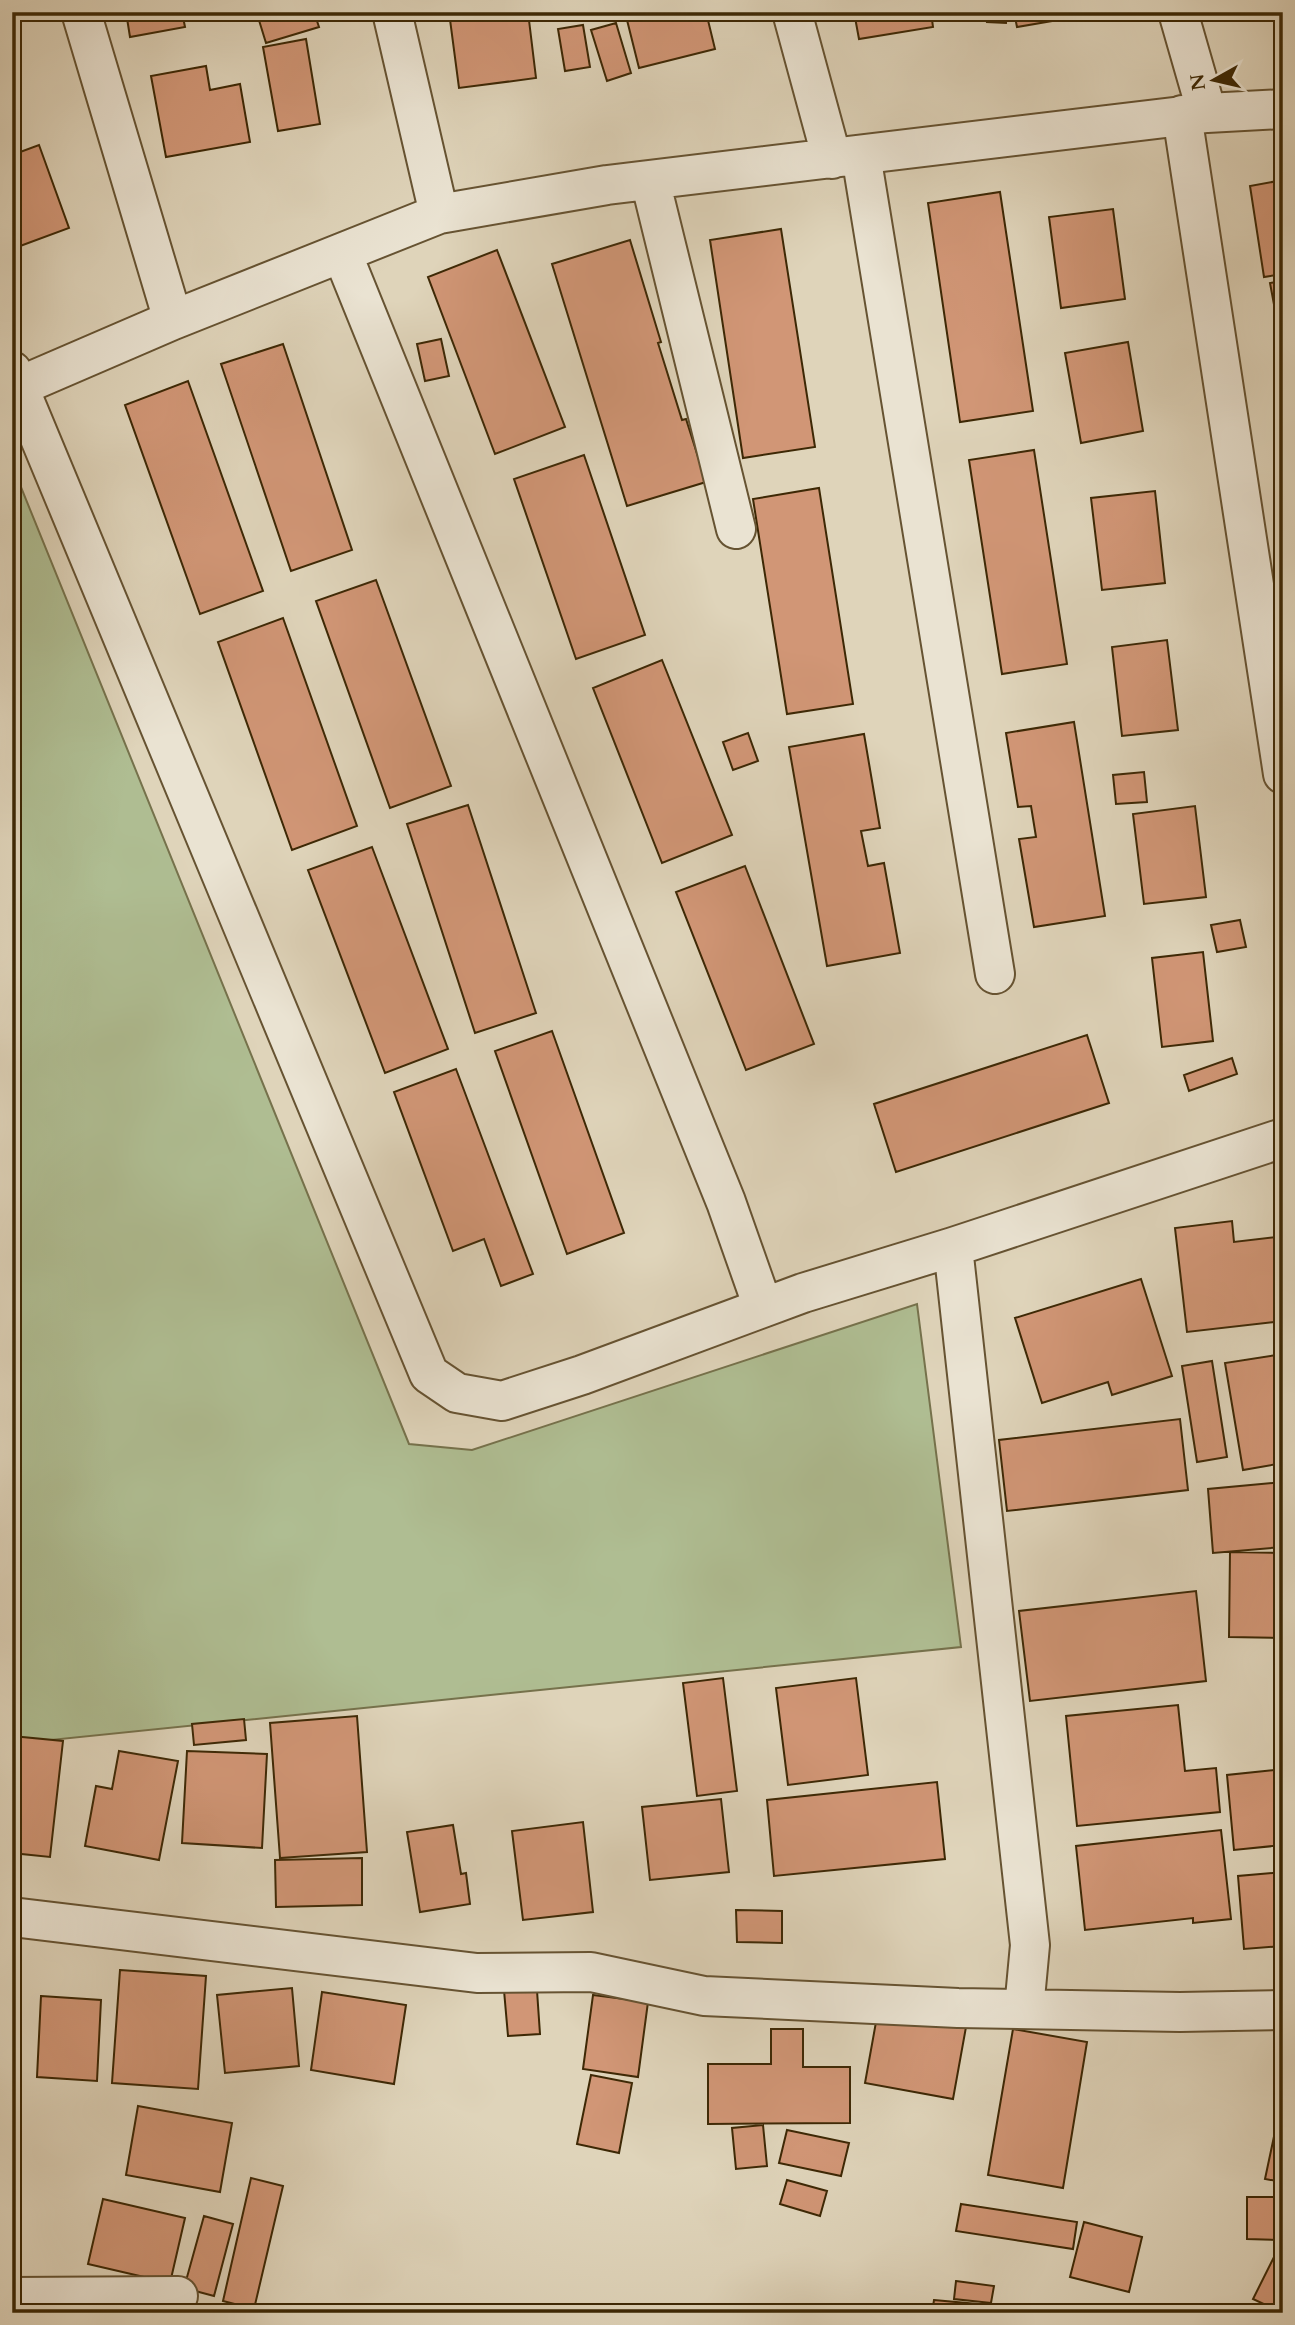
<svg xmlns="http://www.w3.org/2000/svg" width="1295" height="2325" font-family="Cardo,serif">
<rect width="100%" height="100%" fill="#dfd4ba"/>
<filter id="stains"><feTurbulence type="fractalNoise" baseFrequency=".00286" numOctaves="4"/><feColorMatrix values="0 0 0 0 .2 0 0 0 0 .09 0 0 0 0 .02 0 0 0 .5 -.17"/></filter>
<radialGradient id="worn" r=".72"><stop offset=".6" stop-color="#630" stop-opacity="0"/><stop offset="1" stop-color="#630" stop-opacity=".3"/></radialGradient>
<!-- green -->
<path fill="#afbd92" stroke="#76724c" stroke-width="2" d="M12,465L409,1444L472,1450L917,1304L961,1647L12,1744Z"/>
<!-- building -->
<path fill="#d19676" stroke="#3d2805" stroke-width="2" d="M126,12H182L185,27L130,37Z
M187,12H216L217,15L189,20Z
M273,12H314L319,27L266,43L258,17Z
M449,12H528L536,78L459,88Z
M625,12H706L715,49L639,68Z
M854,12H931L933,27L859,39Z
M988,12H1007L1006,23L987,22Z
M1014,12H1092L1093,14L1017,27Z
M616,23L631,73L607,81L591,30Z
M583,25L590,67L565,71L558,29Z
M306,39L320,124L278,131L263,47Z
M206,66L210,90L240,84L250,142L166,157L151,76Z
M39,145L69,228L12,249V155Z
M1283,180V274L1264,277L1250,186Z
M1000,192L1033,411L960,422L928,203Z
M1113,209L1125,299L1061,308L1049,217Z
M781,229L815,447L743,458L710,240Z
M630,240L661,342L658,343L682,420L686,419L706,482L627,506L552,264Z
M497,250L565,427L495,454L428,277Z
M1283,281V309L1275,310L1270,283Z
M441,339L449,376L425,381L417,344Z
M1128,342L1143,431L1081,443L1065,353Z
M283,344L352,550L291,571L221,364Z
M188,381L263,591L200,614L125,405Z
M1034,450L1067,664L1002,674L969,460Z
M584,455L645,635L576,659L514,479Z
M819,488L853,704L787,714L753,499Z
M1155,491L1165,583L1102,590L1091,498Z
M376,580L451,786L390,808L316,601Z
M283,618L357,826L292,850L218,642Z
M1167,640L1178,730L1122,736L1112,647Z
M662,660L732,835L662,863L593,688Z
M1074,722L1105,916L1034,927L1019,839L1036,837L1031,806L1018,807L1006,733Z
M748,733L758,761L733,770L723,742Z
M864,734L880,828L861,831L868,866L884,863L900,953L827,966L789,747Z
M1144,772L1147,802L1116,804L1113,775Z
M468,805L536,1013L475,1033L407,824Z
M1195,806L1206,897L1144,904L1133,814Z
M372,847L448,1049L385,1073L308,870Z
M745,866L814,1044L746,1070L676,892Z
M1240,920L1246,947L1217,952L1211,925Z
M1203,952L1213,1041L1162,1047L1152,958Z
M552,1031L624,1233L567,1254L495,1051Z
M1087,1035L1109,1103L896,1172L874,1104Z
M1232,1058L1237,1074L1189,1091L1184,1075Z
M456,1069L533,1274L501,1286L484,1239L453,1251L394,1092Z
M1232,1221L1234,1242L1276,1237L1283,1296V1321L1187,1332L1175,1228Z
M1141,1279L1172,1376L1112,1395L1108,1382L1042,1403L1015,1318Z
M1283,1354V1463L1243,1470L1225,1363Z
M1212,1361L1227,1457L1197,1462L1182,1366Z
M1180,1419L1188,1490L1007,1511L999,1440Z
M1283,1482V1547L1213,1553L1208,1489Z
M1230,1552L1283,1553V1638L1229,1637Z
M1196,1591L1206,1681L1030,1701L1019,1611Z
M723,1678L737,1791L697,1796L683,1683Z
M856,1678L868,1775L788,1785L776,1688Z
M1178,1705L1185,1771L1216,1768L1220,1812L1077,1826L1066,1716Z
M357,1716L367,1852L280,1858L270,1723Z
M244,1719L246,1740L194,1745L192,1724Z
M12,1736L63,1741L50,1857L12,1853Z
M119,1751L178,1761L159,1860L85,1846L96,1786L112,1789Z
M187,1751L267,1754L262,1848L182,1843Z
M1283,1769V1845L1234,1850L1227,1775Z
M937,1782L945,1859L774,1876L767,1800Z
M721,1799L729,1872L650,1880L642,1807Z
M583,1822L593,1912L523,1920L512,1831Z
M453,1825L461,1874L466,1873L470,1904L420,1912L407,1832Z
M1221,1830L1231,1919L1193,1923V1918L1085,1930L1076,1846Z
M362,1858V1905L276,1907L275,1860Z
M1283,1872V1946L1244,1949L1238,1876Z
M736,1910L782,1911V1943L737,1942Z
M120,1970L206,1976L198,2089L112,2083Z
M536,1976L540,2034L508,2036L503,1979Z
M292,1988L299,2066L225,2073L217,1995Z
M322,1992L406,2005L394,2084L311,2070Z
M593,1995L648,2002L638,2077L583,2069Z
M41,1996L101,2000L97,2081L37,2077Z
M878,2011L966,2027L953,2099L865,2083Z
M771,2029H803V2067H850V2123L708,2124V2064H771Z
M1013,2029L1087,2042L1063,2188L988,2175Z
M591,2075L632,2083L619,2153L577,2144Z
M1283,2094V2182L1265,2179Z
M138,2106L232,2123L220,2192L126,2175Z
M763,2125L767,2166L736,2169L732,2128Z
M787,2130L849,2143L841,2176L779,2163Z
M251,2178L283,2186L254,2309L223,2301Z
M787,2180L827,2191L820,2216L780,2204Z
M1247,2197H1283V2240L1247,2239Z
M103,2199L185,2218L170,2283L88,2264Z
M961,2204L1077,2222L1073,2249L956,2231Z
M204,2216L233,2224L214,2296L184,2288Z
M1084,2222L1142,2237L1129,2292L1070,2277Z
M1275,2255L1283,2259V2313L1253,2299Z
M956,2281L994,2286L991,2303L954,2299Z
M934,2300L977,2304L976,2313H932Z"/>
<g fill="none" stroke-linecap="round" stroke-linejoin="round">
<!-- minor casing -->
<g stroke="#665332" stroke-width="42">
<path id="minor" d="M81,12L173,320
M392,12L439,214
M792,12L832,159
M1178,12L1207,113
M1182,115L1283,774
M861,155L995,974
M650,180L736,529
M342,253L726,1202L763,1307
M12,371L429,1374L457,1393L502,1401L582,1375L803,1293L953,1247L1283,1138
M20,386L173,320L439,214L607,185L1207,113L1283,109
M953,1247L1030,1945L1024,2009
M12,1917L477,1973L591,1972L704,1996L958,2008L1180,2012L1283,2010
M12,2297L178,2296"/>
</g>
<!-- minor -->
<use href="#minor" stroke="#eae3d2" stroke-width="38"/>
</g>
<!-- margin -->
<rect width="1295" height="2325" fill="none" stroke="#dfd4ba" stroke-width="42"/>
<rect x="14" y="14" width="1267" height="2297" fill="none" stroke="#3d2805" stroke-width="3.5"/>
<rect x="21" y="21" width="1253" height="2283" fill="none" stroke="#3d2805" stroke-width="2"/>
<!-- north arrow -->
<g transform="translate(1214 80) rotate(262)" stroke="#eae3d2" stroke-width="5" paint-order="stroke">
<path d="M0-5L12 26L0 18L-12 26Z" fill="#3d2805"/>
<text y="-10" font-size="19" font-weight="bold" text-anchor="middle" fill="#3d2805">N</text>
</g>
<rect width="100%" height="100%" filter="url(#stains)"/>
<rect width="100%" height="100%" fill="url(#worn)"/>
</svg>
